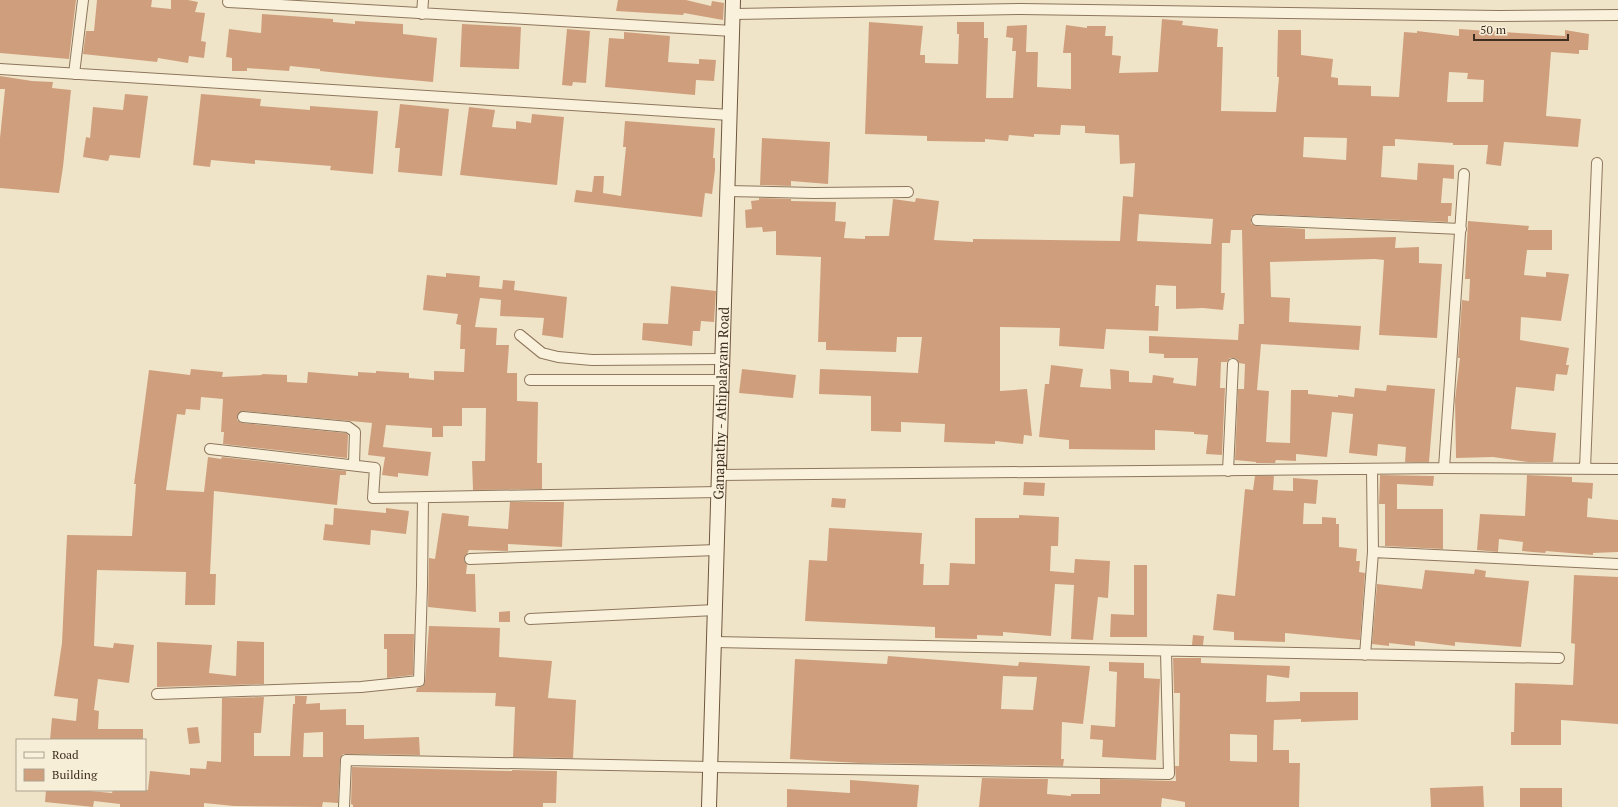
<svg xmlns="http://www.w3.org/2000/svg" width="1618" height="807" font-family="'PT Serif',serif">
<rect width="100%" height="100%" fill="#f0e4c8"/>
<!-- building -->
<path fill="#cf9f7d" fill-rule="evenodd" d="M0,0H76L69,59L0,53Z
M97,0H152L151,7L171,9V0H188L198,2L195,12L205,13L201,41L206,42L204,58L189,56L188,63L158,58L157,62L83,54L86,31H94Z
M618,0H686L711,6L712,1L724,3L723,20L684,13L683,15L616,11Z
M262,14L333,19V22L355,24V21L403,24V34L437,38L433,82L378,77L320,71V69L290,66L289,71L247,68V71H232V58L226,57L229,29L261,33Z
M1162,19L1183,21L1182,25L1218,29L1217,47H1223L1221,111L1276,112L1279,77H1277L1278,30H1301V55L1333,59L1331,77L1338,78V85L1371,86V96L1399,97L1404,32L1417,33V31L1459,36V29L1565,36V30L1589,34L1588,50H1579V54L1551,52L1546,116L1581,119L1578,147L1504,142L1501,166L1486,164L1488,145H1453V143L1395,139V146H1383L1381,177L1417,180L1418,163L1454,165V179L1443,178L1441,203H1452L1451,216H1448V222L1257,214L1251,217V223L1256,226L1305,229V239L1396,237L1395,248L1419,247V263L1442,264L1437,338L1379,335L1384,260L1375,259L1270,262L1271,297L1290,298L1289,322L1361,326L1359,350L1261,344L1257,390L1269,391L1266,442L1290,443L1291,390H1308V394L1338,397V395L1354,397L1355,388L1386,391L1387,385L1435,389L1429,462H1405L1406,447L1378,444L1377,456L1349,453L1353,414L1332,412L1327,457L1296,454V461L1276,460L1275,463H1256V462L1235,460L1238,389H1244L1245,364L1239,363L1237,359L1234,358H1230L1227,362H1221L1220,388H1225L1222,455L1206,454L1208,435L1194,434V432L1155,430V450L1069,449V440L1039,437L1045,384H1049L1051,365L1083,369L1080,387L1111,389L1110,369L1129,371V382L1152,383L1153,375L1174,378L1173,383L1196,386L1198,358H1164V354L1149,353V336L1238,340L1239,324H1244L1242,230H1231L1230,243H1222L1221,293H1225L1223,310L1203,308L1176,309V286L1156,285L1155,306H1159L1158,331L1106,329L1104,349L1059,346L1060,328L1000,327V391L1027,389L1032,436L1024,435L1023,444L995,441V444L944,442L945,424L901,422V432L871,431V396L819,394L820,369L918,373L922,337H897L896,352L826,350V342H818L821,257L776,255V231L763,232L762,227L746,228L745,210L752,209L751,201L759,200V198L791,199V201L836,202L835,221L846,222L844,238L865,239V236H889L893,199L915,202L916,198L939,201L934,240L973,242V239L1120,241L1123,196L1133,197L1135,163L1120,164L1119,135L1085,133V126L1061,125L1060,135L1034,134V137L1009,135L1008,141L985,139V142L927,141V136L865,134L869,22L923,26L920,55H925V63L958,64L959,34H957V22H984V38H988L986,98H1013L1016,51H1012L1013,38L1006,37L1007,26L1027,25L1026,52H1038L1037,87L1071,89V53H1063L1066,25L1087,28V26H1106L1105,36H1113L1112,55L1121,56L1119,73L1158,72ZM1449,72L1468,73L1467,79L1484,80L1483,102H1447ZM1304,137L1347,138L1346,160L1303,157ZM1139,214L1213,219L1211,244L1137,241Z
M462,24L521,27L519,69L460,67Z
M567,29L590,31L586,83L573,82L572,86L562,85Z
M624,32L670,36L668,62L699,64V59L716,60L714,81L696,80L695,95L605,87L609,38L624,39Z
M0,76L32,81L53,82L52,88L71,90L63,167L59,193L0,188V138L5,89H0Z
M125,94L148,96L140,158L110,155L108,161L83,157L86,137L90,138L93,107L123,110Z
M201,94L261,99L260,106L310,110V106L378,111L373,174L330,170L331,166L255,160V164L211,160L210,167L193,165Z
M400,104L449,109L442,176L398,172L400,148H395Z
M469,107L495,110L492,127L516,129V121L531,123L532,114L564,117L557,185L460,175Z
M625,121L715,128L713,158H715V170L712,194L705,193L702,217L574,202L576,190L592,192L594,176H604L603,193L621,196L626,147H623Z
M762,138L830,142L828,184L791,181V186L760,185Z
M1468,221L1529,226L1528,230H1552V250H1527L1524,275L1546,277V272L1569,274L1561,321L1521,317L1520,340L1569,348L1566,365H1569L1567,375L1556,374L1554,391L1516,387L1511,429L1556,433L1553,462H1528L1493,457L1456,458L1455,400L1460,358H1458L1462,300L1469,301L1470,279H1465Z
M446,273L480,276L479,287L502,289L503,280L515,281L514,290L567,297L563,338L542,335L544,318L500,316L501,300L480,298L475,327L497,328L496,345H509L507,373H517V401L538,402L537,463H542V489L473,490L472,461H485L486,408H462V426H443V437H432V428L386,425L383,447L431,452L428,476L398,473V477L382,475L385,457L368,455L372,423L244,411L238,414L237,420L242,423L346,433L348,435L347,458L223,444L224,432H221L223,399L201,397L200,410L186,409L185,415L177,414L166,490L204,492L208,457L221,459L222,457L346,471V475H340L337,505L214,491L210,574H216L215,605H185L186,572L97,570L94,646L113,648L114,643L134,645L129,683L98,679L94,710L99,711L98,729H143V740H50L52,718L76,721L78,699L54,696L62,643L67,535L132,536L136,484H134L149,370L190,375L191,369L223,372L222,377L262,375V374L287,375V382L307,383L308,372L358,376V372L376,373V371L409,373V378L434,380V371L464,372L465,349H460L461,325L456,324L458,314L423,310L427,275L446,277Z
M671,286L716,291L714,322L701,321L700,331H693L692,346L642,340L643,323L668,324Z
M742,369L796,375L793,398L739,393Z
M1380,475L1434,476L1433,486L1397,484V509H1443V549L1385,546V504H1379Z
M1527,475L1572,477V482L1593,483L1592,499L1588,498L1587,517L1618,520V552L1593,553V555L1546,551L1545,553L1522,551L1523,542L1499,539L1498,552L1477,550L1480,514L1525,516Z
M1255,476H1274L1273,490L1293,491V478L1318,480L1316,504L1304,503L1303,524H1322V517L1336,518V524H1339V547L1357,549L1356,561H1360L1359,572L1365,573L1360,640L1285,633V642L1234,640V632L1213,630L1217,594L1235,596L1245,489L1253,490Z
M1024,482L1045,483L1044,496L1023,495Z
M832,498L846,499L845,508L831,507Z
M510,502H564L562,547L508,544V551L469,550L464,560L467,565L466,574H475L476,612L428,607L429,558L435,559L442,513L469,516L468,526L508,529Z
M334,508L386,513V508L409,511L406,534L371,530L370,545L323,540L325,524L333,525Z
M1019,515L1059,517L1058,546H1051L1050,571L1074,573L1075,559L1110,561L1108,598L1098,597L1093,640L1071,639L1074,585L1055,584L1051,636L1003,632V636L977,635V639L935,638V627L805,621L809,560L827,561L829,528L922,533L920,564H924L923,585H949L950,563L975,564V518H1019Z
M1134,565H1147V637H1110L1111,614L1134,615Z
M1475,569L1486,571L1485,577L1529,581L1521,647L1455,642V646L1415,641V646L1389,643V646L1372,644L1377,584L1422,589L1425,570L1474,574Z
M1574,575L1618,577V724L1561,720V745H1511V732H1514L1515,683L1573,685L1575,644L1571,643Z
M510,611V622H499V612Z
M429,626L500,628L499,657L552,661L548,698L576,700L573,758L513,757L515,707L495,706L496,693L416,692L417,688L423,686L425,682Z
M384,634H414L413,675L387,678V649H384Z
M1193,635L1204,636L1203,645H1192Z
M237,641L264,642V684L157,687V642L212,645L209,673L236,676Z
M888,656L1018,666L1019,662L1090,666L1083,724L1062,722L1061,759H1064L1063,766L859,763L790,759L795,659L887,664ZM1003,676L1037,677L1033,710L1001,709Z
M1173,658H1201V663L1290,666L1289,678L1267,675L1266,702L1300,701V692H1358V720L1301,722V719L1274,720L1273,750H1289V763H1300L1299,807H1185V802L1162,798L1161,807H979L982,778L1048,779L1047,794L1071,796V794H1100V779L1176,781L1175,766H1179L1180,693H1174ZM1230,734L1257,735V762L1230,761Z
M1109,662L1144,663V678L1160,679L1156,760L1102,757L1103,740L1090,739L1091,725L1115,727L1117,672L1109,671Z
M295,696H307L306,704L320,703V710L346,709V725H364V739L419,737L420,755L343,754L340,760L338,803L323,802L322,807L234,806L204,803V807H120V804L94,801L93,807L45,802L46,790H78L112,793L113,790H148L150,771L190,775V768L206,769L207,761L221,762L222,698L264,697L261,733H254V756H290L293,704H295ZM323,732V757H303L304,733Z
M198,727L200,743L189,744L187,728Z
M352,767L512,771V770L557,771L556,803H543V807H353V805L351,804Z
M850,780L919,785L917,807H787V789L850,793Z
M1483,786L1484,807H1431L1430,788Z
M1520,788H1562V807H1520Z"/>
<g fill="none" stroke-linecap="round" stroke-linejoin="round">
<!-- street casing -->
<g stroke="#8d765c" stroke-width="12">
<path id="street" d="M228,2L733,31
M422,14L423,0
M734,14L1021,9L1499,16L1618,15
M0,69L730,115
M74,74L83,0
M727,191L814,193L908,192
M1257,220L1461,229
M520,335L542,353L558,357L592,360L722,359
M530,380H722
M243,417L348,427L355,432L354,464
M210,449L375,468L373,498L719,492
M1444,468L1464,174
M1585,469L1597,163
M1228,471L1233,364
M720,475L1444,468L1618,469
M1373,552L1618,564
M470,559L717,550
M530,619L715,610
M715,642L1559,658
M1365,655L1373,552L1372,469
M157,694L361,687L419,681L422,586L423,498
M344,807L346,760L711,767L1169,774L1166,651"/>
</g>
<!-- secondary casing -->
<g stroke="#6f573f" stroke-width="16">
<g id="secondary">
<path id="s1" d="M709,807L733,0"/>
</g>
</g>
<!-- street -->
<use href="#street" stroke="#faf1dc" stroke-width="10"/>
<!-- secondary -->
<use href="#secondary" stroke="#faf1dc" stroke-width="14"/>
</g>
<g text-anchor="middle" stroke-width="3.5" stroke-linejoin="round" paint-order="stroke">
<!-- street labels -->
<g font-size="14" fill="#3d2e20" stroke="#f7eed8">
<text dy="5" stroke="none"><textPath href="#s1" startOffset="404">Ganapathy - Athipalayam Road</textPath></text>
</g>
</g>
<!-- legend -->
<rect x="16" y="739" width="130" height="52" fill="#f7eed8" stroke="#ada18e"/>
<rect x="24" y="752" width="20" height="6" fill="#faf1dc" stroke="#ada18e"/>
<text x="52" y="759" font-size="12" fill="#3d2e20">Road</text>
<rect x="24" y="769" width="20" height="12" fill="#cf9f7d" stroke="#ada18e"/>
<text x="52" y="779" font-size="12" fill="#3d2e20">Building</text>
<!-- scale -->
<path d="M1474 34v6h94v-6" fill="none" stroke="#3d2e20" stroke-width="2"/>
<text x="1480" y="34" font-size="12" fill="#3d2e20" stroke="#f7eed8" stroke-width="3" paint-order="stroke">50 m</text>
</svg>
